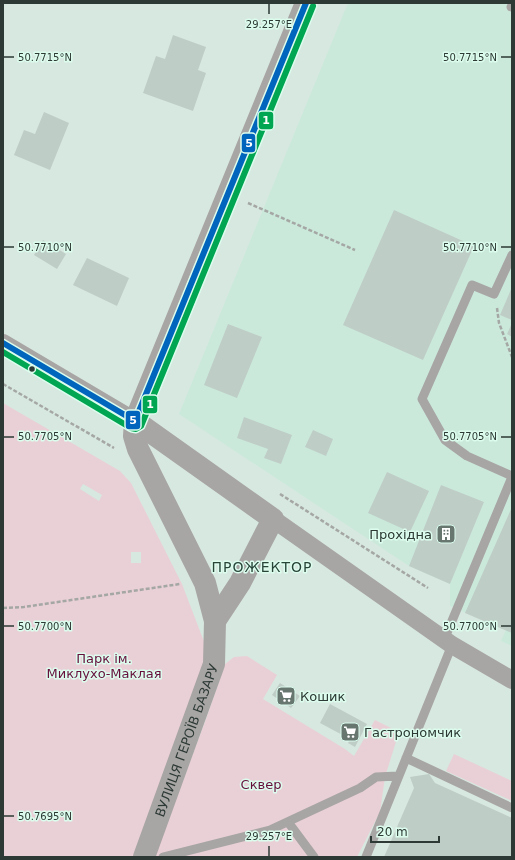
<svg xmlns="http://www.w3.org/2000/svg" width="515" height="860" font-family="'DejaVu Sans',sans-serif">
<rect width="100%" height="100%" fill="#d7e8e0"/>
<!-- built -->
<path fill="#cae9db" d="M348,3H512V646L501,641L506,630L450,606V584L409,566L179,414Z"/>
<!-- green -->
<path fill="#e9d0d7" fill-rule="evenodd" d="M3,403L120,471L131,483L182,584L213,665L142,857H3ZM83,484L102,495L99,501L80,489ZM131,552H141V563H131Z
M247,656L277,675L263,699L345,749L354,756L375,720L399,732L385,777L380,812L357,857H154L206,719L225,664L234,657Z
M454,754L512,781V801L446,771Z"/>
<!-- building -->
<path fill="#bfcdc7" d="M173,35L206,47L198,70L206,73L193,111L143,93L156,56L165,59Z
M44,112L69,123L50,170L14,155L24,130L35,134Z
M394,210L474,246L423,360L343,325Z
M43,240L66,254L57,269L34,255Z
M87,258L129,278L117,306L73,285Z
M512,287V320L500,315Z
M512,323V337L507,334Z
M228,324L262,337L237,398L204,385Z
M244,417L292,435L281,464L264,458L268,449L237,438Z
M313,430L333,439L326,456L305,447Z
M387,472L429,491L410,532L368,513Z
M441,485L484,502L450,584L409,566Z
M512,507V633L465,613Z
M280,683L300,696L291,708L272,695Z
M330,704L367,724L355,747L348,743L350,739L320,723Z
M429,774L435,783L512,818V857H384L414,788L410,777Z"/>
<g fill="none" stroke-linecap="round" stroke-linejoin="round">
<!-- path -->
<path stroke="#a5a7a5" stroke-width="2.5" stroke-dasharray="4 2" stroke-linecap="butt" d="M248,203L355,250
M497,308L499,323L512,357
M3,384L114,448
M280,494L428,588
M3,608L24,607L180,584"/>
<!-- service -->
<path stroke="#a8a5a5" stroke-width="9" d="M511,7H512
M512,255L494,294L472,285L422,399L445,440L467,456L512,476
M444,640L512,477
M406,758L512,808
M288,822L314,857
M163,857L270,830L360,788L376,777L398,776
M366,857L452,645"/>
<!-- minor -->
<path stroke="#a8a5a5" stroke-width="18" d="M3,343L135,421
M273,519L452,645L512,680"/>
<!-- tertiary -->
<g stroke="#a8a5a5" stroke-width="22">
<path d="M135,421L273,519L240,583L215,621"/>
<path id="s1" d="M144,857L214,664L215,621L205,583L138,449L134,436L135,421L306,3"/>
</g>
<!-- bus-1 casing -->
<g stroke="#dcfdee" stroke-width="9">
<path id="bus-1" d="M3,343L135,421L306,3"/>
</g>
<!-- bus-2 casing -->
<g stroke="#dcfdee" stroke-width="9">
<path id="bus-2" d="M3,352L131,428L136,429L141,426L313,6"/>
</g>
<!-- bus-1 -->
<use href="#bus-1" stroke="#0065bd" stroke-width="6"/>
<!-- bus-2 -->
<use href="#bus-2" stroke="#00a651" stroke-width="6"/>
</g>
<!-- ticks -->
<path fill="none" stroke="#2c3934" stroke-width="1.5" d="M269,4V14M4,57H14M501,57H511M4,247H14M501,247H511M4,437H14M501,437H511M4,626H14M501,626H511M4,816H14M269,846V856"/>
<!-- icons -->
<defs>
<g id="building-square" transform="scale(1)"><rect x="-9" y="-9" width="18" height="18" rx="4" fill="#687670" stroke="#dcfdee"/><path d="M-4-6H4V6H1V3H-1V6H-4ZM-2.5-4.3h1.7v1.8h-1.7ZM.8-4.3h1.7v1.8H.8ZM-2.5-1h1.7V.8h-1.7ZM.8-1h1.7V.8H.8Z" fill="#fff"/></g>
<g id="supermarket-square" transform="scale(1)"><rect x="-9" y="-9" width="18" height="18" rx="4" fill="#687670" stroke="#dcfdee"/><path d="M-6-5.5h2.5l.6 2H6L4.5 2H-2.5L-4.4-4H-6ZM-1.5 3.2a1.3 1.3 0 1 0 .1 0ZM3 3.2a1.3 1.3 0 1 0 .1 0Z" fill="#fff"/></g>
</defs>
<g fill-rule="evenodd">
<use href="#building-square" x="446" y="534"/>
<use href="#supermarket-square" x="286" y="696"/>
<use href="#supermarket-square" x="350" y="732"/>
</g>
<!-- markers -->
<circle fill="#2c3934" stroke="#dcfdee" stroke-width="1.5" cx="32" cy="369" r="3.5"/>
<g text-anchor="middle" stroke-width="3" stroke-linejoin="round" paint-order="stroke">
<!-- poi labels -->
<g font-size="13" fill="#2c3934" stroke="#dcfdee" text-anchor="start">
<text x="432" y="539" text-anchor="end">Прохідна</text>
<text x="300" y="701">Кошик</text>
<text x="364" y="737">Гастрономчик</text>
</g>
<!-- park labels -->
<g font-size="13" fill="#660f3b" stroke="#dcfdee">
<text x="104" y="663">Парк ім.<tspan x="104" dy="15">Миклухо-Маклая</tspan></text>
<text x="261" y="789">Сквер</text>
</g>
<!-- street labels -->
<g font-size="13" fill="#2c3934" stroke="#dcfdee">
<text dy="5" stroke="none"><textPath href="#s1" startOffset="124">ВУЛИЦЯ ГЕРОЇВ БАЗАРУ</textPath></text>
</g>
<!-- neighbourhood labels -->
<g font-size="14" letter-spacing="1" fill="#284439" stroke="#dcfdee">
<text x="262" y="572">ПРОЖЕКТОР</text>
</g>
</g>
<g font-size="10" text-anchor="middle" fill="#2c3934" stroke="#dcfdee" stroke-width="3" stroke-linejoin="round" paint-order="stroke">
<text x="269" y="28">29.257°E</text>
<text x="45" y="61">50.7715°N</text>
<text x="470" y="61">50.7715°N</text>
<text x="45" y="251">50.7710°N</text>
<text x="470" y="251">50.7710°N</text>
<text x="45" y="440">50.7705°N</text>
<text x="470" y="440">50.7705°N</text>
<text x="45" y="630">50.7700°N</text>
<text x="470" y="630">50.7700°N</text>
<text x="45" y="820">50.7695°N</text>
<text x="269" y="840">29.257°E</text>
</g>
<g stroke="#dcfdee" stroke-width="1.5">
<rect x="258" y="111" width="16" height="19" rx="4" fill="#00a651"/>
<rect x="241" y="133" width="15" height="20" rx="4" fill="#0065bd"/>
<rect x="142" y="395" width="16" height="19" rx="4" fill="#00a651"/>
<rect x="125" y="410" width="16" height="20" rx="4" fill="#0065bd"/>
</g>
<g font-size="11" text-anchor="middle" font-weight="bold" fill="#fff">
<text x="266" y="124">1</text>
<text x="249" y="147">5</text>
<text x="150" y="408">1</text>
<text x="133" y="424">5</text>
</g>
<!-- border -->
<rect width="515" height="860" fill="none" stroke="#2c3934" stroke-width="8"/>
<!-- scale -->
<path d="M371 836v6h68v-6" fill="none" stroke="#2c3934" stroke-width="2"/>
<text x="377" y="836" font-size="12" fill="#2c3934" stroke="#dcfdee" stroke-width="3" paint-order="stroke">20 m</text>
</svg>
